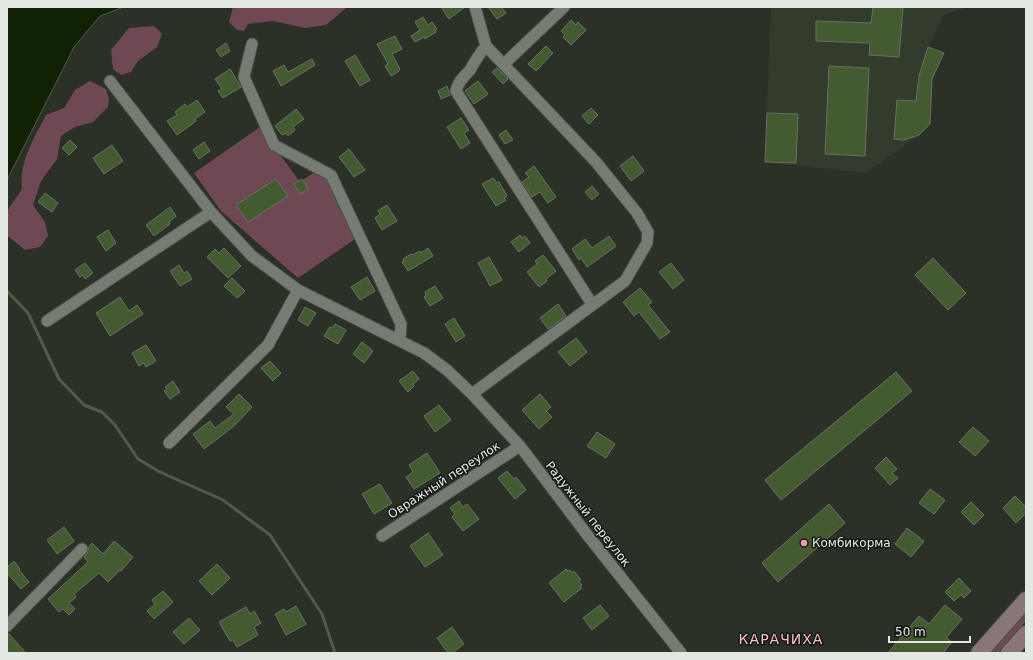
<svg xmlns="http://www.w3.org/2000/svg" width="1033" height="660" font-family="'DejaVu Sans',sans-serif">
<rect width="100%" height="100%" fill="#2b3127"/>
<!-- built -->
<path fill="#333b2c" d="M771,7H968L943,15L928,47L944,53L932,79L930,124L919,135L866,173L765,162Z"/>
<!-- green -->
<path fill="#6e4954" d="M233,7H347L326,25L305,28L273,21L248,24L244,31L237,30L229,22Z
M154,26L162,34L157,47L138,61L131,72L121,75L113,69L111,50L129,28Z
M90,81L106,89L109,99L108,107L93,122L75,127L61,136L57,159L41,181L33,205L45,222L48,236L40,247L25,250L8,236L7,211L22,189C19,162 34,138 46,115L64,108L75,90Z
M260,127L300,182L316,171L335,182L358,237L298,278L221,211L194,173Z
M1026,610V621L998,653H988Z"/>
<!-- water -->
<path fill="#112103" stroke="#505d46" d="M7,7H124L100,16L74,47L7,180Z"/>
<g fill="none" stroke-linecap="round" stroke-linejoin="round">
<!-- stream -->
<path stroke="#505d46" stroke-width="3" d="M7,291L28,313L59,379L84,405L102,412L115,425L138,459L160,472L223,500L270,535L322,614L335,653"/>
</g>
<!-- building -->
<path fill="#445a30" stroke="#6a7065" d="M441,7H465L449,19Z
M488,7H501L506,13L497,19Z
M873,7H903L899,57L869,55L870,43L816,41V21L871,23Z
M423,17L428,25L432,22L437,29L435,30L436,32L425,39L424,37L415,42L411,36L420,30L415,22Z
M571,20L576,25L578,22L586,30L571,45L563,37L565,35L561,31Z
M395,36L402,49L392,54L400,69L399,70V71L391,76L385,66L388,64L377,44Z
M226,43L230,51L221,57L216,50Z
M546,46L553,53L536,71L528,64Z
M928,47L944,53L932,79L930,124L919,135L904,140L894,139L897,100L916,101L919,76Z
M355,55L370,80L360,86L345,61Z
M312,59L315,65L281,86L273,71L284,65L288,72Z
M829,66L869,68L865,156L825,154Z
M497,68L508,79L503,84L492,72Z
M230,69L241,87L223,98L218,91L222,89L215,79Z
M478,81L488,94L474,104L465,91Z
M447,86L450,95L441,99L438,91Z
M197,100L205,112L195,119L196,121L177,135L167,121L177,115L175,112L185,104L187,107Z
M591,108L598,115L589,124L582,116Z
M296,109L304,119L293,127L295,130L288,136L286,133L282,135L275,126Z
M767,113L798,114L796,163L765,162Z
M461,118L469,130L464,133L470,143L461,149L447,127Z
M506,130L513,140L505,144L499,135Z
M70,140L77,147L69,155L62,148Z
M204,142L210,151L199,159L193,150Z
M112,145L123,161L104,174L93,158Z
M349,149L365,170L354,177L339,157Z
M633,156L644,171L631,181L620,166Z
M534,166L556,197L548,203L540,192L532,197L522,182L529,177L525,173Z
M493,178L497,183L499,182L507,196L504,198L506,200L496,206L482,184Z
M276,179L288,196L248,222L236,205Z
M302,179L308,189L300,194L294,184Z
M592,186L599,194L592,200L585,192Z
M45,193L58,203L52,212L38,202Z
M387,205L397,221L382,230L375,218L380,214L378,211Z
M170,207L176,216L169,222L170,224L154,236L146,225Z
M108,230L116,243L106,251L97,237Z
M520,235L522,238L525,236L530,243L519,252L511,242Z
M609,236L616,246L587,267L581,258L579,260L572,249L585,239L592,248Z
M224,248L241,266L228,278L207,257L215,249L219,253Z
M428,248L433,256L408,271L402,262L404,261L403,259L411,254L412,255L420,251L421,253Z
M543,255L556,271L546,279L547,281L539,287L527,272L537,264L535,261Z
M489,257L502,280L490,286L478,263Z
M933,258L966,293L948,310L915,275Z
M85,263L93,273L85,279L83,275L80,277L75,270Z
M671,263L684,280L673,289L659,272Z
M179,265L184,273L187,271L192,279L180,286L170,271Z
M367,277L375,291L360,300L351,287Z
M232,278L245,291L237,298L224,286Z
M435,286L443,298L430,306L424,297L426,295L425,292Z
M640,288L652,302L648,305L670,332L660,339L639,312L634,316L623,302Z
M120,297L129,311L137,305L143,314L110,336L96,313Z
M558,304L566,316L548,329L540,318Z
M305,307L316,313L308,326L298,320Z
M454,318L465,336L456,342L445,324Z
M335,324L346,330L338,344L324,336L330,327L333,328Z
M576,338L587,352L570,366L558,352Z
M362,342L373,351L364,363L353,354Z
M146,345L156,361L146,367L144,363L139,366L132,353Z
M270,361L281,373L273,381L261,368Z
M413,371L419,379L413,384L414,386L408,392L399,381Z
M896,372L912,391L781,500L765,480Z
M173,381L180,392L170,399L164,391L167,389L165,387Z
M239,394L252,407L234,426L204,449L193,434L210,421L215,428L234,414L226,407Z
M540,394L551,407L546,411L552,417L539,429L522,410Z
M439,405L451,420L435,432L424,416Z
M973,427L989,441L975,456L959,442Z
M597,432L615,444L606,458L587,446Z
M427,453L440,473L414,489L406,477L413,472L409,465Z
M886,457L897,469L892,473L898,478L890,485L875,468Z
M507,471L514,479L516,477L526,490L515,499L498,478Z
M380,484L392,503L374,514L362,494Z
M930,489L945,500L934,514L919,503Z
M1015,496L1026,507V513L1016,523L1003,508Z
M459,501L463,507L467,504L479,519L463,531L452,517L455,514L450,508Z
M971,502L984,515L974,525L961,512Z
M829,504L845,523L778,582L762,563Z
M64,527L74,541L57,554L47,540Z
M907,528L924,541L911,557L895,544Z
M428,533L443,555L425,567L410,546Z
M114,541L133,557L121,571L120,570L108,582L99,573L74,594L76,597L69,603L75,609L69,615L63,609L59,612L48,599L88,562L84,557L87,554L89,547L92,543L103,554Z
M14,561L20,569L19,570L29,582L21,589L7,573V567Z
M217,564L230,578L212,595L199,581Z
M566,569L568,571L570,570L572,573L574,571L581,580L579,582L582,585L580,586L582,588L564,602L549,583Z
M959,578L971,591L964,598L961,595L954,601L945,592Z
M163,591L173,602L154,619L147,611L155,604L152,600Z
M600,605L609,616L592,630L583,618Z
M945,605L962,619L946,638L952,642L943,653H888L919,616L929,624Z
M296,606L306,624L286,635L275,614L284,609L286,612Z
M246,607L250,614L254,611L261,623L254,627L258,635L237,647L233,640L230,641L219,622Z
M189,618L200,630L184,644L173,632Z
M452,627L464,644L452,653H448L437,638Z
M7,633H8L26,653H7Z"/>
<g fill="none" stroke-linecap="round" stroke-linejoin="round">
<!-- street casing -->
<g stroke="#4a4f47" stroke-width="13">
<path id="street" d="M252,44L244,77L274,145L331,175L401,324L400,340
M486,46C480,53 475,61 470,70C464,77 458,81 456,91L592,304
M504,64L564,7
M110,81L211,212L252,256L298,290L424,353L447,370L472,394L520,446L585,532L681,653
M47,321L211,212
M472,394L625,281L647,243L648,232L637,213L596,162L486,46L475,7
M169,443L268,345L298,290
M382,536L520,446
M7,626L82,549"/>
</g>
<!-- secondary casing -->
<g stroke="#4a4f47" stroke-width="18">
<path id="secondary" d="M979,653L1026,600
M1009,653L1026,634"/>
</g>
<!-- street -->
<use href="#street" stroke="#767c71" stroke-width="11"/>
<!-- secondary -->
<use href="#secondary" stroke="#887776" stroke-width="16"/>
</g>
<!-- markers -->
<circle fill="#f19ab3" stroke="#151814" stroke-width="1.5" cx="804" cy="543" r="4"/>
<g text-anchor="middle" stroke-width="3" stroke-linejoin="round" paint-order="stroke">
<!-- street labels -->
<g font-size="12" fill="#e4e8e2" stroke="#151814">
<text transform="translate(444 480) rotate(-33)" y="4">Овражный переулок</text>
<text transform="translate(588 514) rotate(52)" y="4">Радужный переулок</text>
</g>
<!-- poi labels -->
<g font-size="12" fill="#e4e8e2" stroke="#151814" text-anchor="start">
<text x="812" y="547">Комбикорма</text>
</g>
<!-- quarter labels -->
<g font-size="14" letter-spacing="1" fill="#ffbcce" stroke="#151814">
<text x="781" y="644">КАРАЧИХА</text>
</g>
</g>
<!-- border -->
<rect width="1033" height="660" fill="none" stroke="#e4e8e2" stroke-width="16"/>
<!-- scale -->
<path d="M889 636v6h81v-6" fill="none" stroke="#e4e8e2" stroke-width="2"/>
<text x="895" y="636" font-size="12" fill="#e4e8e2" stroke="#151814" stroke-width="3" paint-order="stroke">50 m</text>
</svg>
